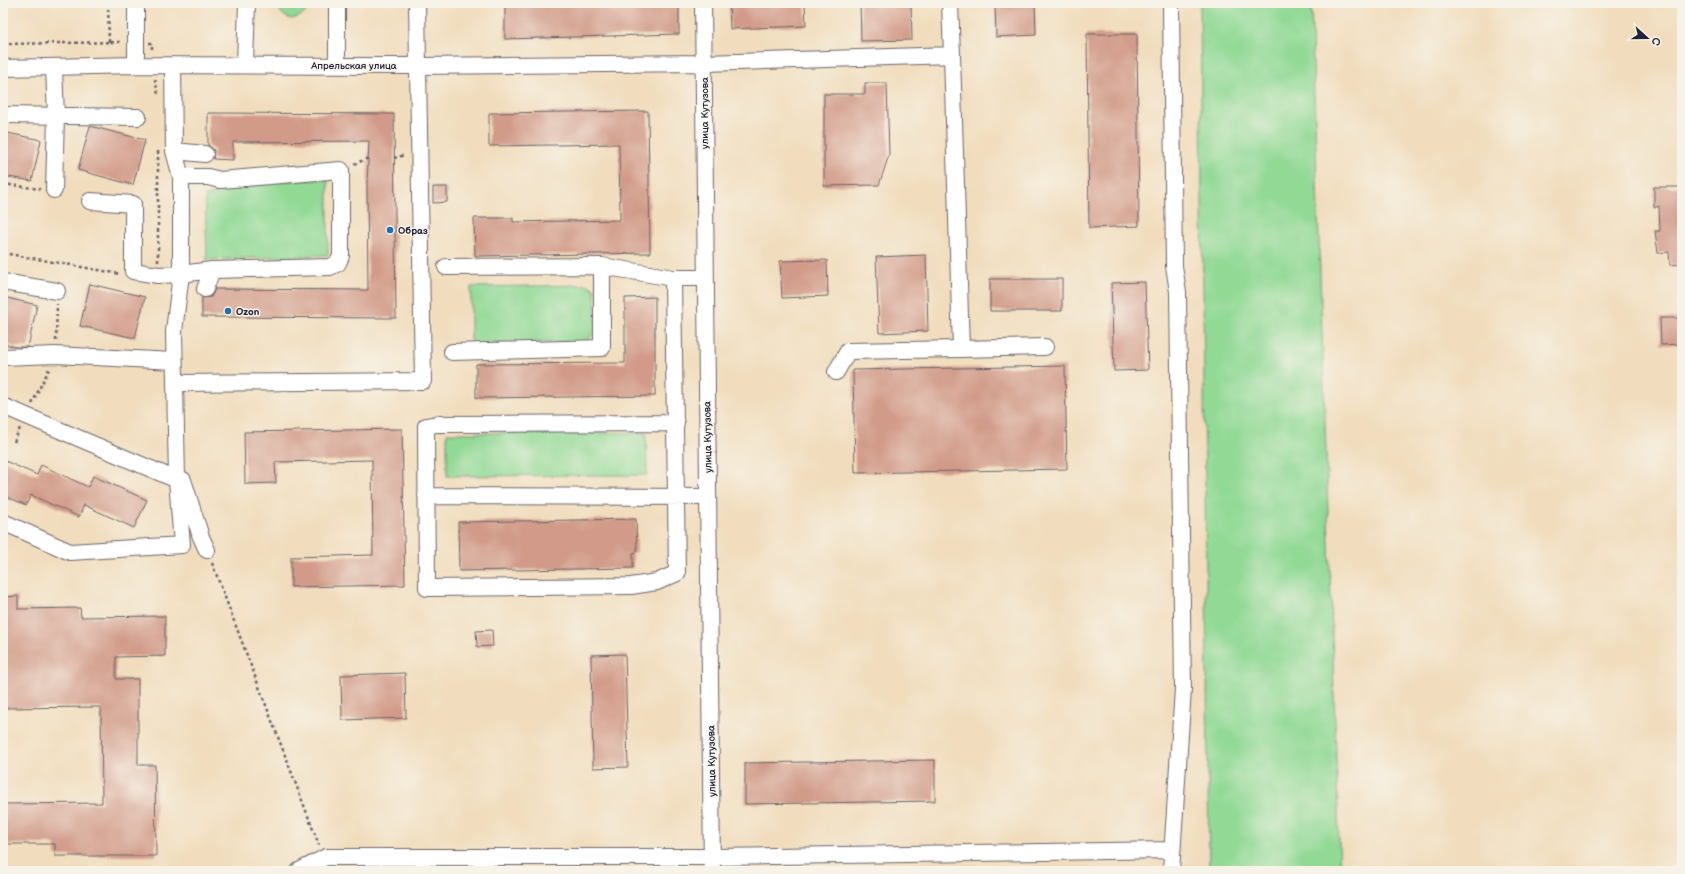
<svg xmlns="http://www.w3.org/2000/svg" width="1685" height="874" font-family="'Balsamiq Sans',sans-serif">
<rect width="100%" height="100%" fill="#f7f3e8"/>
<filter id="ink" filterUnits="userSpaceOnUse"><feTurbulence type="fractalNoise" baseFrequency=".025" numOctaves="2"/><feDisplacementMap in="SourceGraphic" scale="8" xChannelSelector="R" yChannelSelector="G"/><feConvolveMatrix kernelMatrix="1 2 1 2 8 2 1 2 1" color-interpolation-filters="sRGB"/></filter>
<filter id="wash" filterUnits="userSpaceOnUse"><feTurbulence type="fractalNoise" baseFrequency=".012" numOctaves="4" result="noise"/><feDisplacementMap in="SourceGraphic" scale="16" xChannelSelector="R" yChannelSelector="G"/><feGaussianBlur stdDeviation="0.9" result="paint"/><feColorMatrix in="noise" values="0 0 0 0 0 0 0 0 0 0 0 0 0 0 0 0 0 1.4 0 .05"/><feComposite in="paint" operator="in"/></filter>
<g filter="url(#wash)">
<rect width="100%" height="100%" fill="#f1ddbd"/>
<!-- green -->
<path fill="#91d995" stroke="#5a7e68" d="M279,3H307L306,11L303,15L292,19C283,17 279,12 279,3Z
M1200,3H1311L1340,871H1209Z
M328,179V255L207,260L205,196L269,182Z
M588,285L595,289L596,331L586,342L471,344V287Z
M447,433H646L647,475L447,476Z"/>
<g id="blocks">
<!-- building -->
<path fill="#d29b89" d="M505,3H679V34L505,39Z
M729,3H805L806,26L730,29Z
M860,3H911L912,40L861,41Z
M995,3H1035L1036,35L996,37Z
M1087,34H1137L1139,226L1089,228Z
M865,83H887L889,155L879,185L824,186V94H865Z
M648,111L650,253L475,256L474,218H513V222L620,220L619,144L489,146V113Z
M208,113L394,114L396,318L202,317V298L211,297L215,289L368,290L367,184L369,141L233,142V160L213,159L214,150L208,145Z
M90,126L145,140L133,185L78,170Z
M3,132L41,140L32,181L3,176Z
M433,187H447V202L433,203Z
M1654,187H1682V264L1670,265L1669,252L1658,253L1655,231H1660L1659,206L1654,208Z
M926,255L928,331L879,333L876,257Z
M827,260L828,296L782,298L780,261Z
M990,279H1062V311H990Z
M1145,282L1148,370L1114,371L1111,283Z
M90,284L145,297L135,338L80,326Z
M3,297L37,305L28,347H17L3,344Z
M655,297V396L476,398V364L625,363V298Z
M1660,318H1682V344L1661,345Z
M1065,366L1067,469L855,473L853,370Z
M402,429L405,585L291,587V557L373,555L372,460L275,462L276,483L245,484L244,432Z
M3,460L37,475L41,465L88,487L93,476L147,500L134,528L84,505L79,517L31,495L26,505L3,495Z
M636,519L637,552L633,553V568L459,571L458,522Z
M18,596V609L80,608L81,617L165,616V656L116,657V679H138V765H155L156,856H55V844H3V804L102,803L101,707L4,708L3,597Z
M492,630L493,646L477,647L476,631Z
M625,654L628,767L593,768L591,655Z
M405,673L406,718L342,720L341,675Z
M935,760V801L745,804V763Z"/>
</g>
</g>
<g filter="url(#ink)">
<use href="#blocks" fill-opacity="0" stroke="#6a6368" stroke-width="1"/>
<g fill="none" stroke-linecap="round" stroke-linejoin="round">
<!-- minor casing -->
<g stroke="#6a6368" stroke-width="18">
<path id="minor" d="M703,3L712,871
M950,3L952,55
M136,65V3
M173,65L174,151L181,177V274L174,331L177,480
M245,65L247,3
M337,65V3
M3,68L136,65L418,66L704,63L952,55L961,349L1045,347
M3,115L138,117
M174,151L205,154
M54,190L56,116L54,68
M90,201L133,204V271L158,275L181,274L212,270L330,267L338,263L341,256V170L220,180L208,177H181
M446,267L602,266L673,278H705
M673,278L677,573L657,582L631,586L427,588L426,426L437,424L676,423
M3,282L57,291
M205,289L212,270
M452,352L602,348V266
M3,357L55,355L174,361
M836,372L848,351L961,349
M175,383L423,381L417,3
M3,406L177,480L182,545L70,552L3,522
M183,480L201,537L207,550
M426,496L708,497
M299,871L326,857H712L1172,850
M1171,871L1183,689L1178,292L1174,266L1171,3"/>
</g>
<!-- path -->
<path stroke="#6a6368" stroke-width="2.5" stroke-dasharray="3 3" stroke-linecap="butt" d="M108,3L109,42
M149,43H152V51
M3,44L122,42
M155,79L158,94
M158,151V262
M394,158L405,155
M354,164L369,158
M3,184L40,189
M3,253L121,274
M56,341L57,304
M32,404L49,369
M14,442L20,428
M212,563L319,845"/>
<!-- minor -->
<use href="#minor" stroke="#fff" stroke-width="16"/>
</g>
</g>
<!-- markers -->
<g fill="#1f6fb2" stroke="#f7f3e8" stroke-width="1.5">
<circle cx="390" cy="230" r="4"/>
<circle cx="228" cy="311" r="4"/>
</g>
<g text-anchor="middle" stroke-width="3" stroke-linejoin="round" paint-order="stroke">
<!-- street labels -->
<g font-size="10" fill="#22223b" stroke="#f7f3e8">
<text x="354" y="69">Апрельская улица</text>
<text transform="translate(704 113) rotate(-90)" y="4">улица Кутузова</text>
<text transform="translate(707 437) rotate(-91)" y="4">улица Кутузова</text>
<text transform="translate(711 761) rotate(-91)" y="4">улица Кутузова</text>
</g>
<!-- poi labels -->
<g font-size="10" font-weight="bold" fill="#22223b" stroke="#f7f3e8" text-anchor="start">
<text x="398" y="234">Образ</text>
<text x="236" y="315">Ozon</text>
</g>
</g>
<!-- margin -->
<rect width="1685" height="874" fill="none" stroke="#f7f3e8" stroke-width="16"/>
<!-- north arrow -->
<g transform="translate(1647 38) rotate(111)" stroke="#f7f3e8" stroke-width="3" paint-order="stroke">
<path d="M0-3L7 15L0 10L-7 15Z" fill="#22223b"/>
<text y="-6" font-size="11" font-weight="bold" text-anchor="middle" fill="#22223b">С</text>
</g>
</svg>
